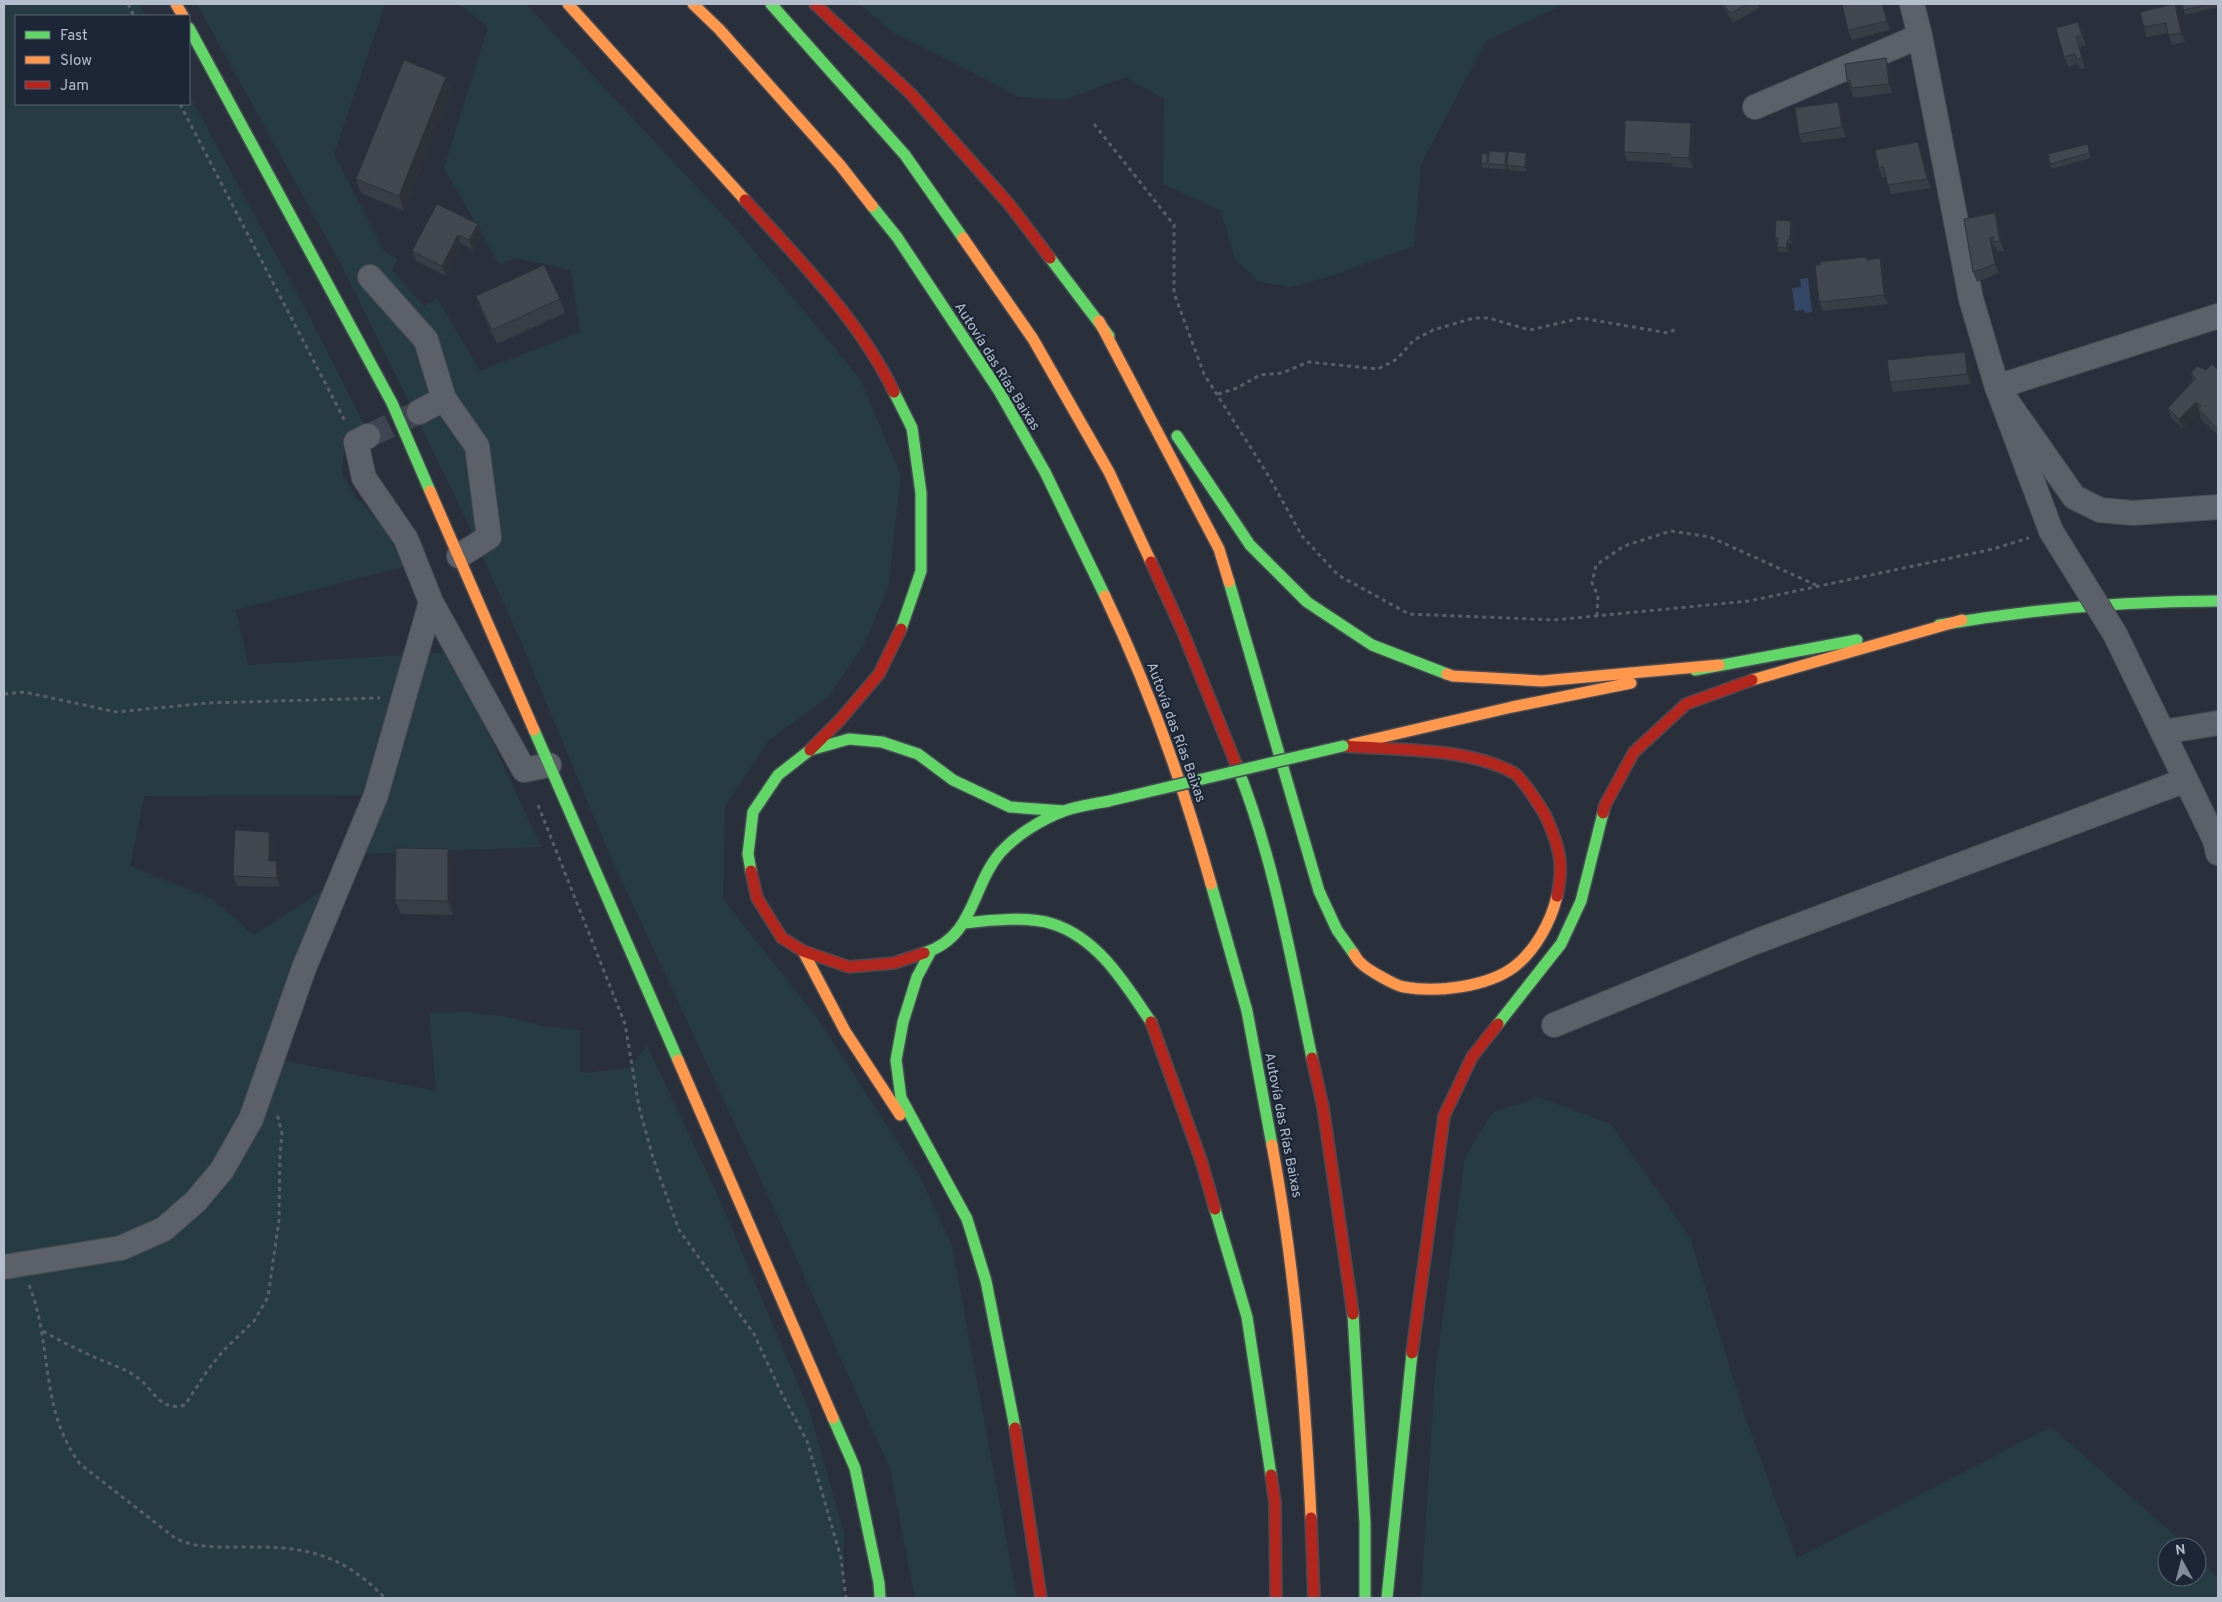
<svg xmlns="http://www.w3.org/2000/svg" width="2222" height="1602" font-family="Overpass,sans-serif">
<rect width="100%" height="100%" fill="#2a303b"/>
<!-- green -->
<path fill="#263c42" d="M4,4H139L146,16H16V104H189V95L306,310L365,426L345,442L342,474L356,498L380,522L406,566L236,610L248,665L451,652L541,847L358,854L364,795L144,796L130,866L212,899L254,935L331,885L280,1060L436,1091L429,1013L467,1012L507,1017L542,1026L580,1030V1072L585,1073L628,1068L647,1046L718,1196L809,1410L844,1533L843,1598H4Z
M197,4H385L334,154L383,250L397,259L392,270L424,306L437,298L480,371L580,332L571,270L516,258L499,264L444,168L488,27L459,4H526L735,228L860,379L901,476L888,588L863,646L828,697L769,740L725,806L723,899L817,1018L918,1173L952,1246L1017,1598H915L890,1469L774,1208L609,853L519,637L458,502L344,270Z
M860,4H1565L1486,41L1421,164L1414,246L1331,276L1291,287L1259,282L1235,259L1221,211L1163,184L1164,99L1126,77L1064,100L1020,97L891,31Z
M1538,1097L1611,1124L1690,1238L1745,1417L1797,1558L2051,1427L2188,1547H2167V1577H2197V1555L2218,1579V1598H1421L1435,1375L1465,1157L1492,1113Z"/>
<!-- water -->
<path fill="#354766" d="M1808,278L1812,312L1805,313L1804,310L1795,311L1792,288L1801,287L1800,279Z"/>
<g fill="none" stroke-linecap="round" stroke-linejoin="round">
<!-- street-tunnel -->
<path stroke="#3f4551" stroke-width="24" stroke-dasharray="24 12" stroke-linecap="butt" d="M368,436L417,413"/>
<!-- street casing -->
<g stroke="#474b54" stroke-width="26">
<path id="street" d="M1912,4L1920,36L1971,299L1997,387L2051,531
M1755,107L1920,36
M370,277L426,340L444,399L477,446L489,537L459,556
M2218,316L1997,387L2074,497L2100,510L2133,513L2218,507
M419,412L444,399
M431,602L524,770L549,765
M2115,634L2215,840L2218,853
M2163,732L2218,723
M1554,1025L1755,942L2186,780
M4,1267L121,1248L164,1229L196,1201L222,1170L251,1119L304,968L376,795L431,602L406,539L364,478L356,442L368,436"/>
</g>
<!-- fast casing -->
<g stroke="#454b55" stroke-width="14">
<path id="fast" d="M771,4L905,155L963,238
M189,28L392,403L430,491
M872,206L897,237L999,391L1045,472L1105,596
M1050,258L1109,336
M894,392L912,428L921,493V571L901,629
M1177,436L1250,545L1307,602L1372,645L1447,674
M1229,582L1319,891L1337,930L1354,954
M1939,625C2032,609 2124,601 2218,601
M1695,670L1857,640
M534,730L678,1060
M1236,764C1274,858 1291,959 1312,1058
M751,871L748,854L753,812L778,775L810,750L849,739L882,742L918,754L953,780L1010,807L1064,811
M1211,884L1247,1011L1272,1145
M965,923C990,920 1028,916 1053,924C1099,939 1125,984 1151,1022
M931,951L917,977L903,1022L896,1060L901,1098L967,1219L986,1281L1015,1428
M924,953C975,937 971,887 1000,853C1016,835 1042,819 1064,811C1078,806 1094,804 1109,801
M1498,1024L1561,944L1581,901L1603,813
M1215,1209L1247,1317L1271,1475
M1353,1314L1365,1523V1598
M833,1418L855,1468L879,1583L880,1598
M1387,1598L1412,1353"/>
</g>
<!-- slow casing -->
<g stroke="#454b55" stroke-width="14">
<path id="slow" d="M176,4L183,16
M568,4L745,200
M693,4L719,29L840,165L872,206
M963,238L1033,339L1109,472L1151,562
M1099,321L1219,549L1229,582
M430,491L534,730
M1105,596C1148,686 1184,788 1211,884
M1447,674L1453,676L1542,681L1719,665
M1752,680L1962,620
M1353,744L1512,707L1631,683
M803,951L845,1031L900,1115
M1354,954C1356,957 1358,961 1361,963C1366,969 1396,986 1404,987C1436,993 1487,987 1514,967C1535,951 1551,922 1557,896
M678,1060L833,1418
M1272,1145C1295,1268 1305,1393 1311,1518"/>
</g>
<!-- jam casing -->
<g stroke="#454b55" stroke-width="14">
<path id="jam" d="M815,4L911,94L1009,204L1050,258
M745,200C799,260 858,318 894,392
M1151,562L1182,630L1236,764
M1343,746C1396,750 1467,747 1514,773C1522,778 1543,810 1547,819C1560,848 1564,866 1557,896
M810,750L840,720L879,674L901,629
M1603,813L1605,805L1634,752L1686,704L1752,680
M751,871L757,898L782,938L803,951L849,967L894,963L924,953
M1151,1022L1201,1160L1215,1209
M1312,1058L1323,1107L1353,1314
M1412,1353L1444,1116L1472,1057L1498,1024
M1015,1428L1041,1598
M1271,1475L1275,1503L1276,1598
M1311,1518L1314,1598"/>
</g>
<!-- path -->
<path stroke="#595f66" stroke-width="3" stroke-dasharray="4 4" stroke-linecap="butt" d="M128,4L134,16
M180,104L346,423
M1094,124L1174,225V293L1204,374L1268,475L1302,536L1338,575L1409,614L1554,620L1749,601L1993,549L2029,538
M1218,394L1237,388L1260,375L1282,373L1308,362L1378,369L1397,359L1414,340L1433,330L1474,318H1488L1530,330L1581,318L1668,333L1676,329
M1597,616L1598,596L1592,583L1596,565L1624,546L1671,531L1710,537L1818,586
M4,694L24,692L116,712L208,703L380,698
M538,805L625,1024L639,1107L653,1158L679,1230L754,1334L780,1390L807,1441L841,1558L846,1598
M29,1285C53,1344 39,1409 80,1464L175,1538C194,1548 217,1547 238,1547C302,1546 339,1551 385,1598
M43,1331C60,1341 77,1349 94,1357C109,1364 126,1368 139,1379C156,1392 160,1412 185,1405L207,1371L223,1351L254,1321L268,1297L279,1220L280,1154L282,1134L277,1113"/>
<!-- street -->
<use href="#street" stroke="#5b6069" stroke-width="24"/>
<!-- fast -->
<use href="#fast" stroke="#63d668" stroke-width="11"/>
<!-- slow -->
<use href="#slow" stroke="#ff974d" stroke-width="11"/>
<!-- jam -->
<use href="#jam" stroke="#b3261e" stroke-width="11"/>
<!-- street-bridge casing -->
<g stroke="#474b54" stroke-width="26" stroke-linecap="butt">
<path id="street-bridge" d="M2051,531L2115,634"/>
</g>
<!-- fast-bridge casing -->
<g stroke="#454b55" stroke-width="14" stroke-linecap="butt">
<path id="fast-bridge" d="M1109,801L1343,746"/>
</g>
<!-- street-bridge -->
<use href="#street-bridge" stroke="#5b6069" stroke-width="24"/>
<!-- fast-bridge -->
<use href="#fast-bridge" stroke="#63d668" stroke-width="11"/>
</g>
<!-- wall -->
<path fill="#393d45" d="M1722,4H1757L1759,8L1733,23Z
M1883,4L1890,30L1852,40L1848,30Z
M2182,4H2218V7L2185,15Z
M2179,14L2185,42L2172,45L2168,33L2147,37L2144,27Z
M2078,22L2086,45L2079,47L2085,68L2080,69L2078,64L2068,67L2064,57Z
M1886,58L1889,68L1892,93L1854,98L1847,80Z
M446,77L451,91L404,211L361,193L356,179Z
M1838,102L1842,111L1846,137L1802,143L1799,134Z
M1691,123L1694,133L1693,168L1673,167L1672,163L1627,161L1624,152Z
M2089,149L2091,158L2052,169L2050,164Z
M1921,151L1931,188L1891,194L1886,177L1882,178L1879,168Z
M1506,152L1508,157L1528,158L1527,172L1509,170L1507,166V170L1489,168V166L1488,168H1483L1481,163L1487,154L1488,157Z
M437,204L482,234L473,250L461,244L446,276L416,261L412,251Z
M1995,213L1999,223L2004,251L1997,252L1996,247H1994L1999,273L1977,282L1973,272Z
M1793,225L1792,244H1789L1788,252H1779L1777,247L1778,243H1776L1775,238Z
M1866,257L1867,260L1884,268L1888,304L1823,311L1819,302L1820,265Z
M476,296L560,299L565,313L497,344L481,310Z
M1965,352L1969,362L1971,384L1893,392L1890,382Z
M2206,370H2218V435L2201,419L2199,412L2183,429L2171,418L2168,408L2193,381L2191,373Z
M273,841V861H276L280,871V887L237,886L233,876Z
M453,863V915L401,914L395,900Z"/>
<!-- shaded-wall -->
<path fill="#2e3238" d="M1882,4H1883L1890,30L1887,21Z
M2175,4L2179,14L2185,42L2181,33Z
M1886,58L1889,68L1892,93L1889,84Z
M446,77L451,91L404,211L399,196Z
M1838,102L1842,111L1846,137L1842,127Z
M1691,123L1694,133L1693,168L1689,158Z
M1918,142L1921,151L1931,188L1927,179Z
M1506,152L1508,157L1507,170L1505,165Z
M1526,153L1528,158L1527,172L1525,167Z
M1995,213L1999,223L2004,251L2000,241Z
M1791,221L1793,225L1792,244L1790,239Z
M478,224L482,234L473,250L469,240Z
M458,235L461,244L446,276L442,266Z
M1990,238L1994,247L1999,273L1995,264Z
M1787,240L1789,244L1788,252L1787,248Z
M1880,258L1884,268L1888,304L1884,295Z
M1965,352L1969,362L1971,384L1967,374Z
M2196,402L2199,410L2198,409L2199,412L2183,429L2179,419Z
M269,832L273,841V870L269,861Z
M448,849L453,863V915L448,901Z
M276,861L280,871V887L277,878Z"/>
<!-- building -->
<path fill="#424750" stroke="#2e3238" d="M1724,4H1747L1730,14Z
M1842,4H1882L1887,21L1848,30Z
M2175,4L2181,33L2168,35L2166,23L2144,27L2140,12Z
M2182,4H2210L2184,10Z
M2078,22L2082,36L2076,37L2082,58L2077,59L2075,54L2064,57L2056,28Z
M1886,58L1889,84L1851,88L1850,80H1847L1845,64Z
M404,60L446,77L399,196L356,179Z
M1838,102L1842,127L1799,134L1795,108Z
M1625,120L1691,123L1689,158L1670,157V154L1624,152Z
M1918,142L1927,179L1888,185L1883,167L1879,168L1875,150Z
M2088,144L2089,153L2050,164L2048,154Z
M1489,151L1506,152L1505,165L1488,164Z
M1508,151L1526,153L1525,167L1507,165Z
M1482,153L1487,154V164L1481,163Z
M437,204L478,224L469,240L458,235L442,266L412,251Z
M1995,213L2000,241L1994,242L1993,237L1990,238L1995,264L1973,272L1964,219Z
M1776,220L1791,221L1790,239L1787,240V248L1777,247L1778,238H1775Z
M1866,257L1867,260L1880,258L1884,295L1819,302L1815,265H1820V262Z
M544,265L560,299L492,330L476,296Z
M1965,352L1967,374L1890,382L1887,360Z
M2212,364L2218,370V429L2198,409L2201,406L2196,402L2179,419L2168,408L2196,378L2191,373L2197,366L2206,370Z
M235,830L269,832V861H276L277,878L233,876Z
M396,848L448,849V901L395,900Z"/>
<g text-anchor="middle" stroke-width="4.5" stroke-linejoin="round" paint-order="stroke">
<!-- street labels -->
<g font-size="14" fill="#b4bdcc" stroke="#1d2637">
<text transform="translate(998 366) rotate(58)" y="5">Autovía das Rías Baixas</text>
<text transform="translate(1177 732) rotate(70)" y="5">Autovía das Rías Baixas</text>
<text transform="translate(1284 1125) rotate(79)" y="5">Autovía das Rías Baixas</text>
</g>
</g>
<!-- border -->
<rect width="2222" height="1602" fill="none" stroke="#b4bdcc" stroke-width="10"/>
<!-- legend -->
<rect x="15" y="15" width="175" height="90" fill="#1d2637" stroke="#596273"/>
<rect x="25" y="31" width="25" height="8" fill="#63d668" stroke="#596273"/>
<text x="60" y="40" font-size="15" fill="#b4bdcc">Fast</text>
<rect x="25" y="56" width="25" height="8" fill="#ff974d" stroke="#596273"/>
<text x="60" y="65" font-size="15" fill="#b4bdcc">Slow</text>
<rect x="25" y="81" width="25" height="8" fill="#b3261e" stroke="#596273"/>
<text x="60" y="90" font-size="15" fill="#b4bdcc">Jam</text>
<!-- north arrow -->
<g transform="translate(2182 1562) rotate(353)"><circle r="24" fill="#1d2637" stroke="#596273"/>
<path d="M0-4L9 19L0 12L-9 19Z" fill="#848c99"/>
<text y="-8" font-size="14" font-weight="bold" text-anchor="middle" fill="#b4bdcc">N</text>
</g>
</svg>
